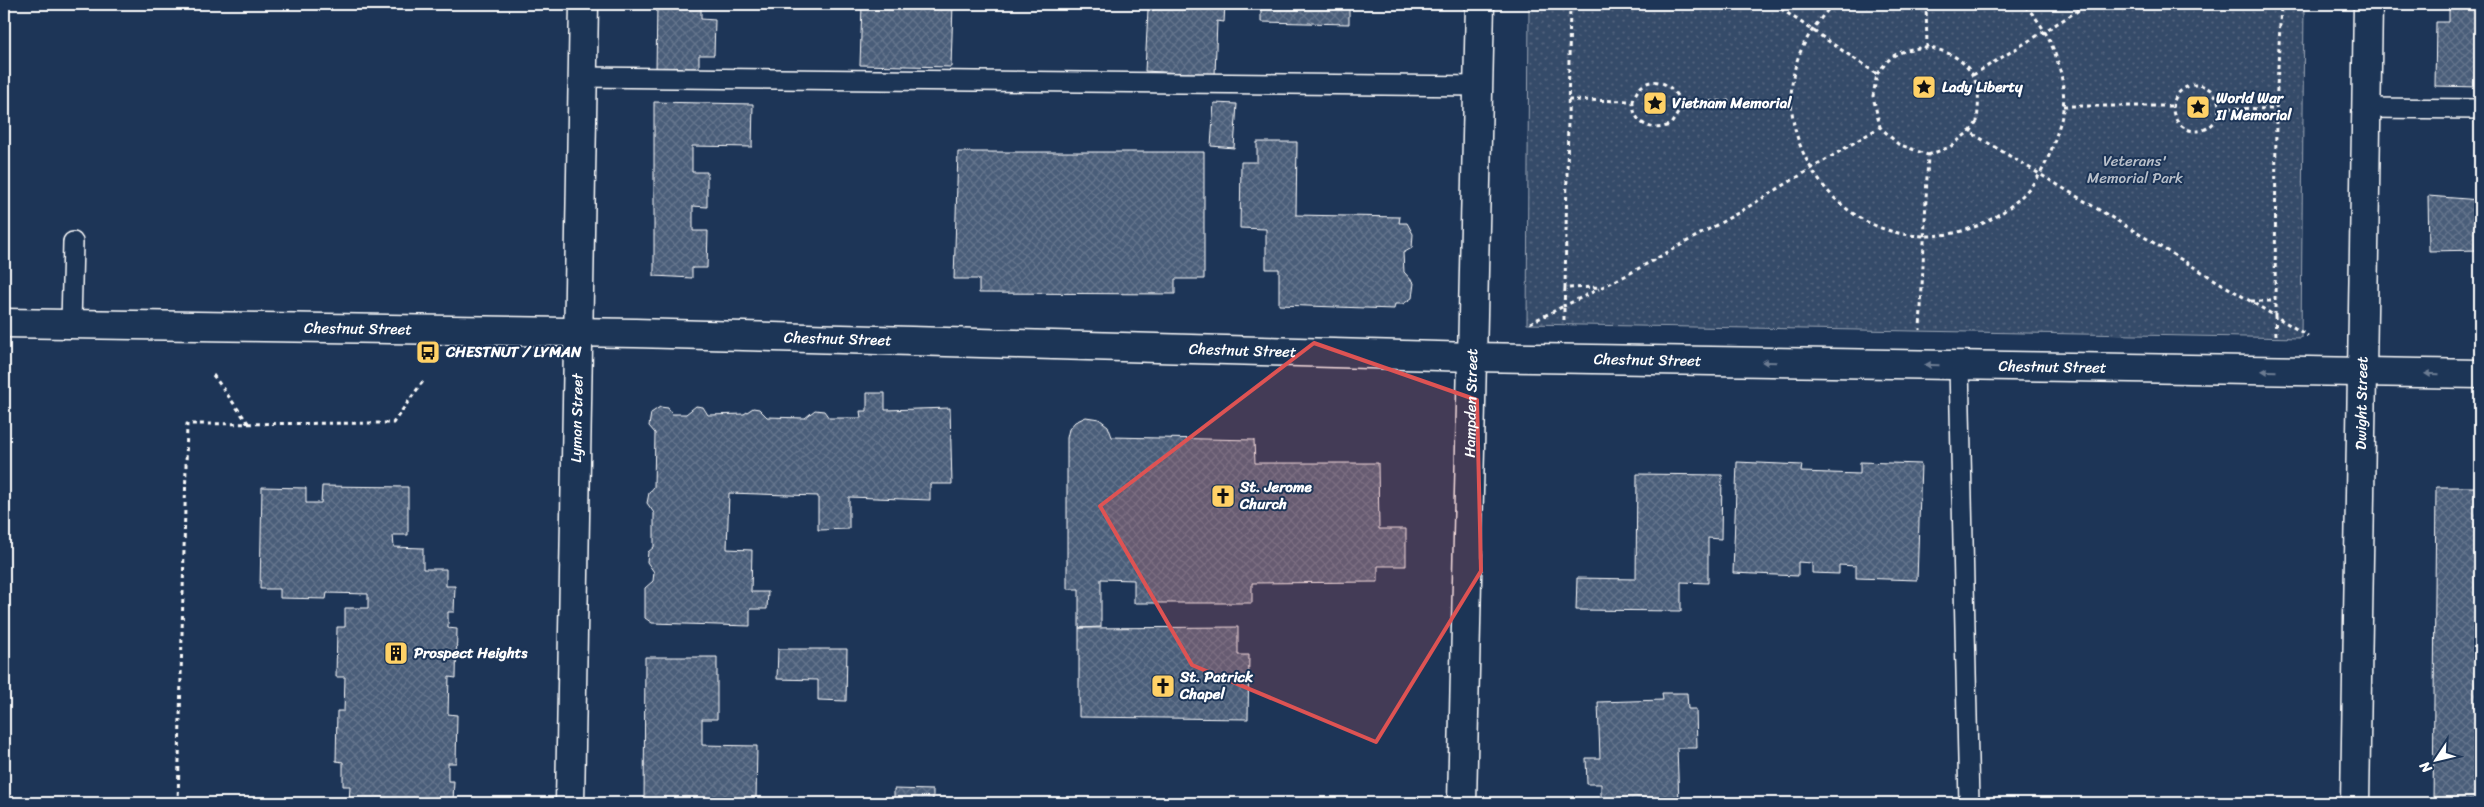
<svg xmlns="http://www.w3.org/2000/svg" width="2484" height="807" font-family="Sriracha,sans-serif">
<defs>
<pattern id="grass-dots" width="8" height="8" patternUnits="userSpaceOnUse" patternTransform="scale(1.25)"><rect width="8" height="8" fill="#364b69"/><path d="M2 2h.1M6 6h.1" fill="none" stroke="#546680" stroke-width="1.8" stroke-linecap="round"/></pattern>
<pattern id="building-cross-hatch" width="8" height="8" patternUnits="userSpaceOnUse" patternTransform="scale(1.25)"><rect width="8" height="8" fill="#4a5d79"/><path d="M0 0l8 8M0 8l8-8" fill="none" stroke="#65758d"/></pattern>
</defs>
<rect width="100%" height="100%" fill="#1d3557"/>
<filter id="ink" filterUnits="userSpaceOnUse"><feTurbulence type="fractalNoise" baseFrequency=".02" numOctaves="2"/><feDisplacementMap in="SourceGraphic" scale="10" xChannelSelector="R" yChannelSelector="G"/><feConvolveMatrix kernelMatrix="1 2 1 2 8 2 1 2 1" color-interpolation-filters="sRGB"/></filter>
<g filter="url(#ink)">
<!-- grass -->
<path fill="url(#grass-dots)" stroke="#9aa5b4" d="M1529,4H2304L2301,338L1527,324Z"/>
<!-- building -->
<path fill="url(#building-cross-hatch)" stroke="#fff" d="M657,4H701V19L715,20L714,55H699V71H656Z
M862,4H953L951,67L860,65Z
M1154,4H1225L1224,22L1217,21L1215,75L1145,71L1148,9L1154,10Z
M1261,4H1349V24L1261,22Z
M2449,4H2480V87L2435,86L2436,22H2449Z
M654,102L753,104L752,147L692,146V172H707V207L693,206V231H708L707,268H692V278L654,276Z
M1214,103L1237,104L1234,148L1211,146Z
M1257,142H1297L1296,215L1400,217L1399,223H1407L1413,234L1412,248L1403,253L1404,272L1414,283L1412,298L1403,304H1395L1394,309L1279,305V269H1266V229L1240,228L1241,162H1257Z
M958,152H1204V279H1175V294L979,293V279H954Z
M2428,196L2480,200V250L2429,251Z
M867,393H885V410L950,408L952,484H930V500L849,497V529L818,530V496L729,493L727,549L752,550L751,592H768L767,609H750V626L652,623L645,618V588L653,581L654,572L647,562L648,552L654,547V513L647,503L649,493L654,487L655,433L649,426L651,413L660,407L668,408L672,414H686L696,406L703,407L708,415L744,414L753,408L759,409L767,417L805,418L815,410L824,411L829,418H861L860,411H867Z
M1086,417L1099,419L1108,426L1112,437L1254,440L1255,463H1378L1379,529H1406V566H1378V582L1252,583V603H1134V580L1101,579V627L1079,628V589H1067V438L1069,429L1075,422Z
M1737,462L1802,465L1801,472L1860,474V462L1921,464L1917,580L1856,578V566L1839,565V574L1812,573V563L1798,562V576L1733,573Z
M1637,474L1722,475L1721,539L1708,538V583L1681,582V611L1576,610L1577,578L1636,579Z
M322,486L408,487V535H393L394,547L423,548V569H446V586H455L454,612H448V628L457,629L456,678L449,677L448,714L457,715L456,763H448V781H454L453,803H349L350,786H343V762L336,761L337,711H344L345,677H336L337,627H345V608H368V594L327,593L326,599L280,598V589H260L262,487L306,488V503H321Z
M2436,487H2480V803H2433Z
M1238,627V655H1249L1248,719L1079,717V628Z
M778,649H847L846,701L818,700V680L777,679Z
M645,657H717V719H702V745L757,746L756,801H851V803H644Z
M1662,693H1687L1688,709H1696L1697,748H1677L1679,803H1601V784H1587L1586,758H1600L1598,702L1663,700Z
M894,789L933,790V803H894Z"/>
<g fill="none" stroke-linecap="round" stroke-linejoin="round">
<!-- lane casing -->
<g stroke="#fff" stroke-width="22">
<path id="lane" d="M583,77L1479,86
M2367,108L2480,109
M71,324L73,242
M1959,366L1969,803"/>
</g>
<!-- street casing -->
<g stroke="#fff" stroke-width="31">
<g id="street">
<path id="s1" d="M4,323L635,333L1473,357L2480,374"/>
</g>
</g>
<!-- secondary casing -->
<g stroke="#fff" stroke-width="31">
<g id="secondary">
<path id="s2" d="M570,803L584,4"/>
<path id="s3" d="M1462,803L1480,4"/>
<path id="s4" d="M2355,803L2368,4"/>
</g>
</g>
<!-- path -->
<path stroke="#fff" stroke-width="3" stroke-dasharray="4 4" stroke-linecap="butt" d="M1570,4L1565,288L1602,287L1625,276L1738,213L1880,127L1898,144L1928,155L1920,330
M1774,4L1877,74L1873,96L1880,127
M1833,4C1817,22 1801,43 1795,68C1780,125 1811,190 1862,219C1920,252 1991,235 2032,185C2047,167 2054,143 2061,120C2071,83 2051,27 2022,4
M1926,4L1927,47
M1877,74C1882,68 1888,59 1895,55C1924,39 1965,51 1976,83C1980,96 1978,109 1977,122
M1973,75L2089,4
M2173 108a23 23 0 1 1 46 0a23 23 0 1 1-46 0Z
M1568,100L1633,101C1641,73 1670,77 1680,102L1790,100
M1633,101C1632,123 1652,134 1671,124L1680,110V102
M2063,106H2172
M2220,108L2276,109
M1977,122L1970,132L2275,316
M1928,155L1950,147L1970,131
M1565,288L1564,306L1599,289
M2251,301H2275
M2275,316L2276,109L2281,4
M1530,323L1564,306V324
M2276,335L2275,316L2308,336
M213,375L248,423
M178,803L187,424L393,423L424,380"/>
<!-- lane -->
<use href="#lane" stroke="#1d3557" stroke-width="19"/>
<!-- street -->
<use href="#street" stroke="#1d3557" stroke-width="28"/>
<!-- secondary -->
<use href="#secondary" stroke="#1d3557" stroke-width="28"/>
</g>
<!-- one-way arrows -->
<defs><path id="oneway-solid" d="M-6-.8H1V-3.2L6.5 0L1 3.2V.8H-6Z" transform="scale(1.25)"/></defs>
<g fill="#6c7c92">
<use href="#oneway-solid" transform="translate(1769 362) rotate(-179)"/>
<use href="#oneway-solid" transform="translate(1932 365) rotate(-179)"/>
<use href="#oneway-solid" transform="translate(2269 371) rotate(-179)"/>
<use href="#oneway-solid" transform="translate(2432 374) rotate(-179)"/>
</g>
</g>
<!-- marked area -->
<path fill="#de5353" fill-opacity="0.2" stroke="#de5353" stroke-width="4" stroke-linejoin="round" d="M1314,343L1477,400L1481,571L1376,742L1192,665L1100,506Z"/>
<!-- icons -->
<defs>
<g id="sight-square" transform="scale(1.25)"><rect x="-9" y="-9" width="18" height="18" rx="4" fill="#ffd166" stroke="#1d3557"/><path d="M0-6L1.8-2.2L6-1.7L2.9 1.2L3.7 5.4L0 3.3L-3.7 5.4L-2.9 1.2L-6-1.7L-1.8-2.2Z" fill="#111"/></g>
<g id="bus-square" transform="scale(1.25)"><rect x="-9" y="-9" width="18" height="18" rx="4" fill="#ffd166" stroke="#1d3557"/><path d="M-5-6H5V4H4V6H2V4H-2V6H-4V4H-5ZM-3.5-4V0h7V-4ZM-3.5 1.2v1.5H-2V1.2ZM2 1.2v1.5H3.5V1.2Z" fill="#111"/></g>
<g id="church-square" transform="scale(1.25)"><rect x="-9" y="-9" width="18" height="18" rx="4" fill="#ffd166" stroke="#1d3557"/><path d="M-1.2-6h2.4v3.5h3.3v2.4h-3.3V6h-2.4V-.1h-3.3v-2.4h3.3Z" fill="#111"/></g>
<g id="building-square" transform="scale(1.25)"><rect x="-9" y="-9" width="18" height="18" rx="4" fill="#ffd166" stroke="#1d3557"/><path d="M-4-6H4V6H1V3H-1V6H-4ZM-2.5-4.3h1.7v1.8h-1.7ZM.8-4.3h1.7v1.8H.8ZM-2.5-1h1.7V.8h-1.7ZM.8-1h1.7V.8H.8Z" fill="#111"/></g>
</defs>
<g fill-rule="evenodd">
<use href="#sight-square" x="1924" y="87"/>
<use href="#sight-square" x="1655" y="103"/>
<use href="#sight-square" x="2198" y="107"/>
<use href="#bus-square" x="428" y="352"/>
<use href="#church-square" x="1223" y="496"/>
<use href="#building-square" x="396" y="653"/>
<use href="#church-square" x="1163" y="686"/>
</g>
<g text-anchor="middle" stroke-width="4" stroke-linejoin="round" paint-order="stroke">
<!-- poi labels -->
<g font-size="15" font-weight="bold" fill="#fff" stroke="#1d3557" text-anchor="start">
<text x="1942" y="92">Lady Liberty</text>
<text x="2216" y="103">World War<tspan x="2216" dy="17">II Memorial</tspan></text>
<text x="1672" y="108">Vietnam Memorial</text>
<text x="446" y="357">CHESTNUT / LYMAN</text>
<text x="1240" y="492">St. Jerome<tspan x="1240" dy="17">Church</tspan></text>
<text x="414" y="658">Prospect Heights</text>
<text x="1180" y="682">St. Patrick<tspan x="1180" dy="17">Chapel</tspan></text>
</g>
<!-- park labels -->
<g font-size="15" fill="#b9c0ca" stroke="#1d3557">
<text x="2135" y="166">Veterans'<tspan x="2135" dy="17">Memorial Park</tspan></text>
</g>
<!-- street labels -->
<g font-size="15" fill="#fff" stroke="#1d3557">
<text dy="5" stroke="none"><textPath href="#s1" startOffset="354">Chestnut Street</textPath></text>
<text dy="5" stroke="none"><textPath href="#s1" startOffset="834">Chestnut Street</textPath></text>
<text dy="5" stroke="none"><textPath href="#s1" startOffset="1239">Chestnut Street</textPath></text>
<text dy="5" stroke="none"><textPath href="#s1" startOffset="1644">Chestnut Street</textPath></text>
<text dy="5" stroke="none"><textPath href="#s1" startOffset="2049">Chestnut Street</textPath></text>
<text dy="5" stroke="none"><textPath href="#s3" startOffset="400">Hampden Street</textPath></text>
<text dy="5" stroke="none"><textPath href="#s4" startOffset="400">Dwight Street</textPath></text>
<text dy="5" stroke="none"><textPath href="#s2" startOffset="385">Lyman Street</textPath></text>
</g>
</g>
<!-- margin -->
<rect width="2484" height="807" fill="none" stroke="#1d3557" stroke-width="20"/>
<rect x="10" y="10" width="2464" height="787" fill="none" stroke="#fff" stroke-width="2" filter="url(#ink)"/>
<!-- north arrow -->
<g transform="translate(2436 760) rotate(235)" stroke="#1d3557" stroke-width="4" paint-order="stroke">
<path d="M0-4L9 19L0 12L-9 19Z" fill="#ffffff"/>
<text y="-8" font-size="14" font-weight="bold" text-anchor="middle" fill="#ffffff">N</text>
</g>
</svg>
